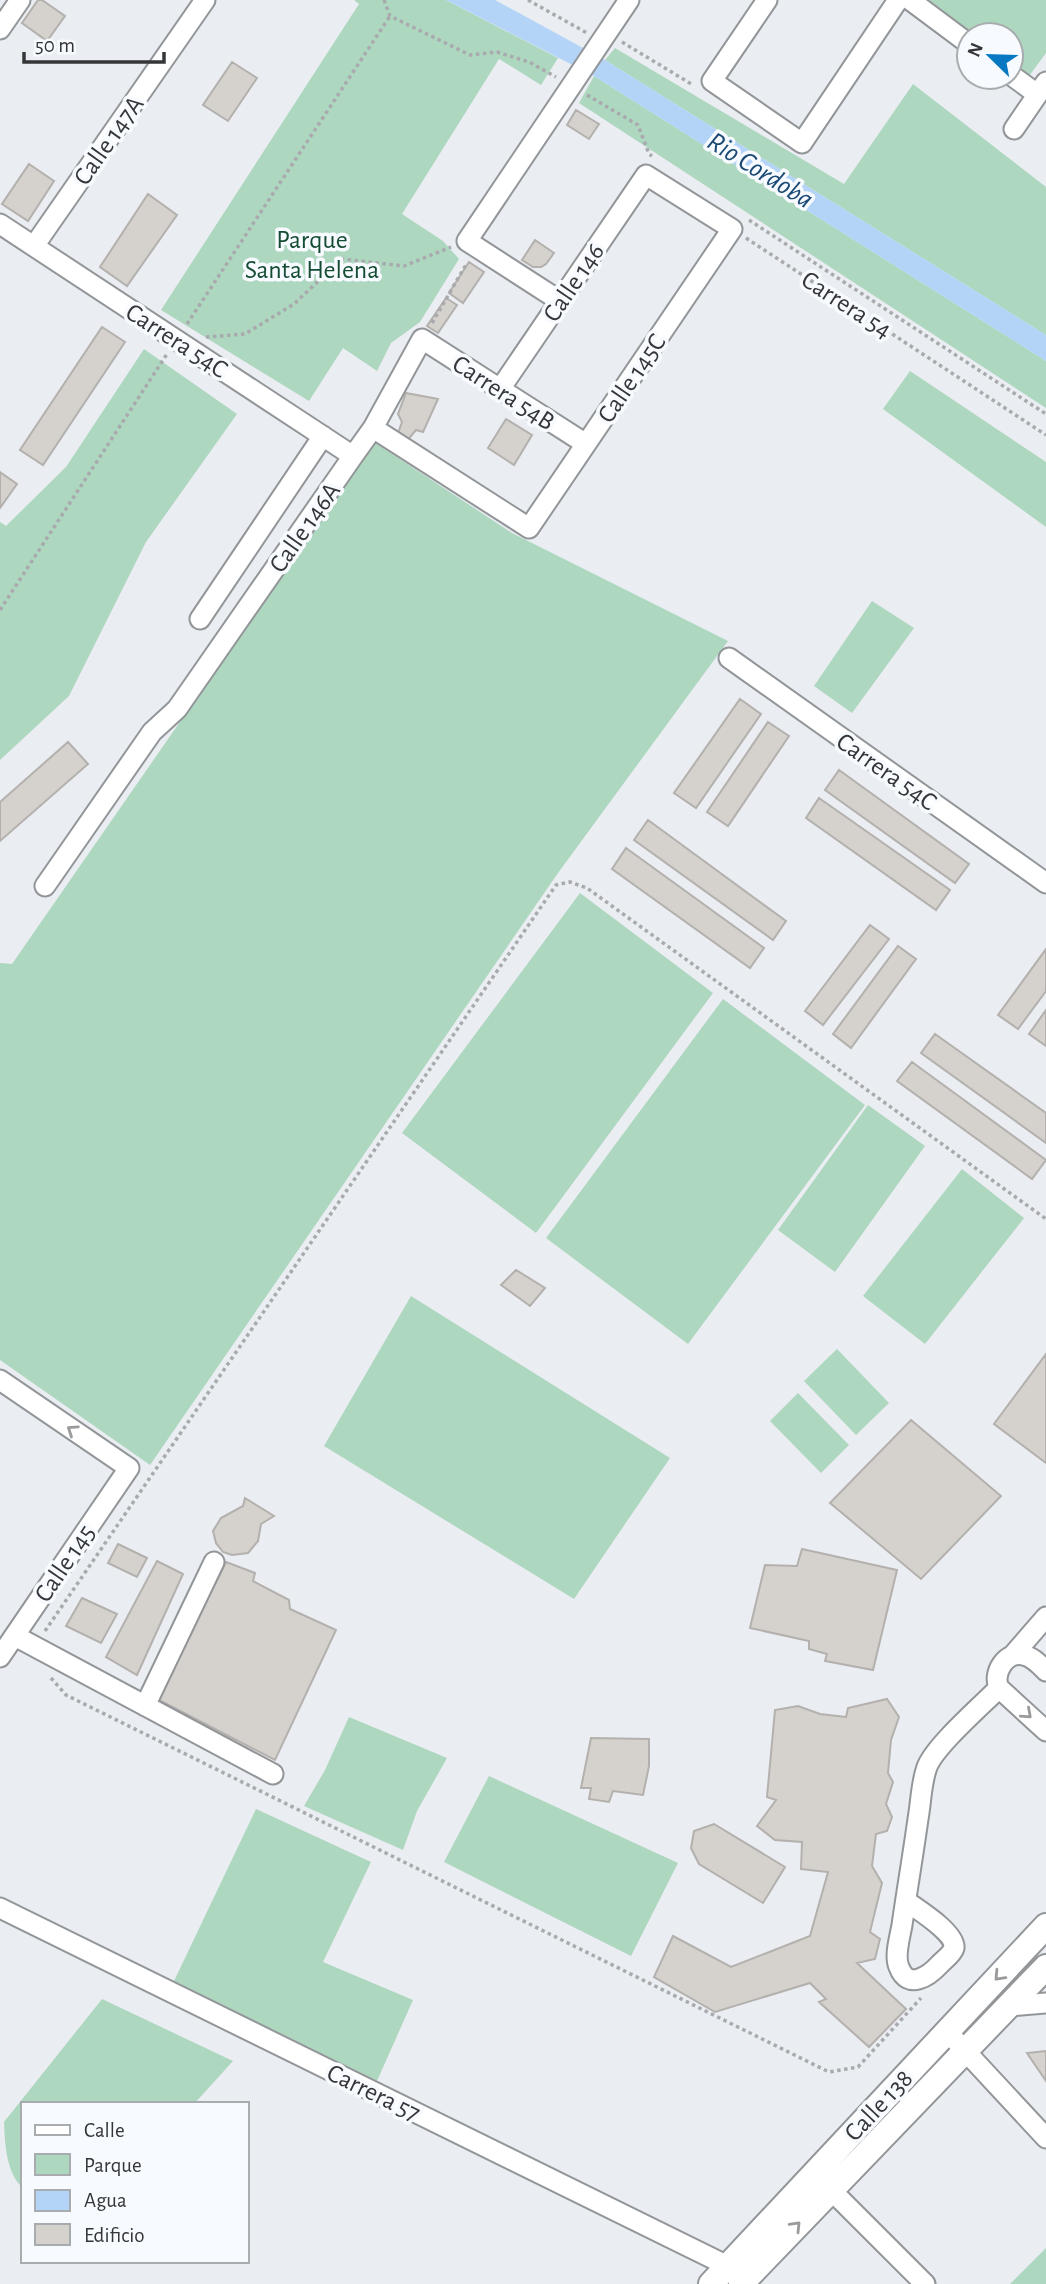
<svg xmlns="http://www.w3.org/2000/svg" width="1046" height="2284" font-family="'Alegreya Sans',sans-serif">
<rect width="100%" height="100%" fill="#eaedf1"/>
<!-- green -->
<path fill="#aed7c0" d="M354,0H446L558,58L541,85L499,59L402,214L443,241L459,259L420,322L391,343L377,371L343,348L309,401L161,310L359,4Z
M929,0H1046V53L1029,76L1011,62V35H975Z
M615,48L844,184L913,84L1046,187V335L605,60Z
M594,76L1046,361V408L579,103Z
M144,349L237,414L146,542L69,696L0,760V522L6,526L66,467Z
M910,371L1046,462V527L883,409Z
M374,442L512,533L728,641L558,873L150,1465L0,1360V963L12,964Z
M872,601L914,628L852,713L814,686Z
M580,893L713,993L536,1233L402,1133Z
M723,999L865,1105L688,1344L546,1238Z
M868,1105L925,1146L835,1272L778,1230Z
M962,1169L1024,1218L925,1344L863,1296Z
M411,1296L670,1458L574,1599L324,1446Z
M837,1349L889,1403L856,1435L804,1381Z
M798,1393L849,1445L821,1473L770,1421Z
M349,1717L447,1758L417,1811L403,1850L304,1806L325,1770Z
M489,1776L678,1863L631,1956L444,1862Z
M256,1809L371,1862L323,1962L413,2000L377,2081L174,1981Z
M102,1999L233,2061L194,2104H23V2188C6,2173 5,2144 4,2122Z
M1046,2248V2284H1010Z"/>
<!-- water -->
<path fill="#b3d4f7" d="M446,0H495L605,60L1046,335V361L594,76Z"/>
<!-- building -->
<path fill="#d5d2ce" stroke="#b3b0ad" stroke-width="2" d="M38,0H42L65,16L47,41L22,23Z
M232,62L257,78L228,121L203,105Z
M576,110L599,124L589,139L567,125Z
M29,164L54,181L28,221L2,204Z
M148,194L177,215L127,286L100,267Z
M535,240L554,253L546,264L541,267H533L522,260Z
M469,262L484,272L463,303L449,293Z
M446,298L457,305L438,333L427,326Z
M102,327L125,342L43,465L20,450Z
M406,393L438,399L423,432L416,430L406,442L397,436L402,422L398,414Z
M506,419L532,435L514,465L488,448Z
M0,472L17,484L0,508Z
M740,699L761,714L696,808L674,793Z
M768,722L789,736L728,826L707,812Z
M68,742L88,764L0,841V802Z
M839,770L969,864L955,883L825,790Z
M819,798L950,890L936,910L806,818Z
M648,820L786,921L773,940L634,840Z
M626,848L764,948L750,968L612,869Z
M870,925L889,939L823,1025L805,1011Z
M898,946L916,959L851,1048L833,1034Z
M1046,949V991L1018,1029L998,1015Z
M1046,1010V1046L1029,1034Z
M935,1034L1046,1113V1143L921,1053Z
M912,1062L1046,1160L1032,1179L897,1081Z
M516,1270L545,1288L530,1306L501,1285Z
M1046,1354V1463L994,1424Z
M911,1420L1001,1496L921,1579L830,1503Z
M245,1498L274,1516L261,1524L258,1541L248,1553L232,1555L223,1552L216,1543L213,1531L221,1518L243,1506Z
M118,1544L147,1558L137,1577L108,1563Z
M802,1549L897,1570L873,1670L825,1661L827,1654L809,1649V1641L750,1628L765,1565L797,1566Z
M157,1561L183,1574L137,1675L106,1657Z
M226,1562L255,1573L253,1581L289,1600L290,1609L336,1630L275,1760L157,1699Z
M82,1598L117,1614L101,1643L66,1626Z
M887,1699L899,1717L891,1740L888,1773L893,1782L886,1804L892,1817L887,1831L876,1834L872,1866L882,1883L870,1932L880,1939L875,1959L857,1963L906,2009L869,2047L819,2002L826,1999L810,1983L715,2012L654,1977L673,1936L731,1967L810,1936L828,1872L801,1869L802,1842L775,1840L757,1826L776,1800L767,1797L775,1710L798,1706L820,1714L846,1717L848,1708Z
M591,1738L649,1739V1766L643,1795L613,1791L609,1802L589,1799L591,1788H581Z
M714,1824L785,1867L763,1903L699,1864L691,1848L694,1831Z
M1046,2051V2081L1027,2053Z"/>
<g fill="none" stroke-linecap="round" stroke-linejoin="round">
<!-- minor casing -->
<g stroke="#939699" stroke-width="23">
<path id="minor" d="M767,0L712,81L802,143L898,0
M910,0L969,44
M0,29L20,0
M1011,75L1037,94
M1014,129L1046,82
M0,224L353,456
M34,246L205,0
M560,301L467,241L629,0
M373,428L529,528L732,229L646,175L500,389
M200,619L323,436
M729,658L1046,883
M45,886L152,732L177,709L353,456L373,428L422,339L586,444
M0,1380L129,1468L0,1657
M15,1636L273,1774
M1013,1655L1046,1617
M1046,1671C1039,1664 1033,1657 1023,1655C1006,1651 992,1673 999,1688L1046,1731
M145,1706L214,1562
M906,1901C917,1909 956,1933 954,1948C952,1954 945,1959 940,1964C929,1976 908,1991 899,1967C894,1956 900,1937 902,1925C907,1890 913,1855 918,1819C921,1803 921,1783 927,1767C935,1746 981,1706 999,1688
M0,1908L740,2272
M1009,2006L1046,2003
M956,2041L1046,2138
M831,2190L925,2284"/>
</g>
<!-- major casing -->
<g stroke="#939699" stroke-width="28">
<path id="major" d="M711,2284L1046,1926
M741,2284L1046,1967"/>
</g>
<!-- path -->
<path stroke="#a8aaad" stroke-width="3.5" stroke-dasharray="3.5 3.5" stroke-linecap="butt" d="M384,0L390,16L470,55L497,52L529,62L556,77
M528,0L587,33
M622,42L693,85
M587,95L638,125L649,154L652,156
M749,220L1046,414
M746,238L1046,435
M432,323L467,263
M187,324L390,16
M206,337L245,334L294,304L342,259L404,266L451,247
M0,610L167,354
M45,1631L556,885L570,882L587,888L1046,1219
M51,1678L66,1695L829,2072L858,2067L921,1998"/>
<!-- minor -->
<use href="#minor" stroke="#fff" stroke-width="19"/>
<!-- major -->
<use href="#major" stroke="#fff" stroke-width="24"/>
</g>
<!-- one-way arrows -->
<defs><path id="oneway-chevron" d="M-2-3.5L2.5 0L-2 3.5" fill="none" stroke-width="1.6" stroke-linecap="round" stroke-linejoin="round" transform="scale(1.75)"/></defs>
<g stroke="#9a9a9b">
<use href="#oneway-chevron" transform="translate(72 1430) rotate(-146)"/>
<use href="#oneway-chevron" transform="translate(1027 1714) rotate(42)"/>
<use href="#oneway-chevron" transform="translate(999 1976) rotate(133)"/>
<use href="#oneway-chevron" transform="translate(796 2226) rotate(-46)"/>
</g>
<g text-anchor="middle" stroke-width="7" stroke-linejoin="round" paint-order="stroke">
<!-- street labels -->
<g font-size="26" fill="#353637" stroke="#f7fafe">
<text transform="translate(108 140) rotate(-55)" y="9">Calle 147A</text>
<text transform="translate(573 282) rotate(-56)" y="9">Calle 146</text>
<text transform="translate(847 304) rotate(33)" y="9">Carrera 54</text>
<text transform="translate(177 340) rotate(33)" y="9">Carrera 54C</text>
<text transform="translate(631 378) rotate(-56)" y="9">Calle 145C</text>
<text transform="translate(504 392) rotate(33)" y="9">Carrera 54B</text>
<text transform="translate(304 527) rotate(-55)" y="9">Calle 146A</text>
<text transform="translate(887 771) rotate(35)" y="9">Carrera 54C</text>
<text transform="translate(64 1563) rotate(-56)" y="9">Calle 145</text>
<text transform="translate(374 2092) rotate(26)" y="9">Carrera 57</text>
<text transform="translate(878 2105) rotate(-47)" y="9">Calle 138</text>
</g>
<!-- park labels -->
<g font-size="26" fill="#144c33" stroke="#f7fafe">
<text x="312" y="248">Parque<tspan x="312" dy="30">Santa Helena</tspan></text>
</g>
<!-- water labels -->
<g font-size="28" font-style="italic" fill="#194974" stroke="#f7fafe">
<text transform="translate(761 169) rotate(32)" y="10">Rio Cordoba</text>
</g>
</g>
<!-- legend -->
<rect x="21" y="2102" width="228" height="161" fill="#f7fafe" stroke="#a9acae" stroke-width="2"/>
<rect x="35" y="2125" width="35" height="10" fill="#ffffff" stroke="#a9acae" stroke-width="2"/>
<text x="84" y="2137" font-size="21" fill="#353637">Calle</text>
<rect x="35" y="2154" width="35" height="21" fill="#aed7c0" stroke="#a9acae" stroke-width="2"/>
<text x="84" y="2172" font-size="21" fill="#353637">Parque</text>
<rect x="35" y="2190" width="35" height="21" fill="#b3d4f7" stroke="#a9acae" stroke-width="2"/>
<text x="84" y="2207" font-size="21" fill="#353637">Agua</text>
<rect x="35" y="2224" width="35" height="21" fill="#d5d2ce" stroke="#a9acae" stroke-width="2"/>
<text x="84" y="2242" font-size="21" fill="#353637">Edificio</text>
<!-- north arrow -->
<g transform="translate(990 56) rotate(293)"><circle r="33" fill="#f7fafe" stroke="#a9acae" stroke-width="2"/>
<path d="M0-5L12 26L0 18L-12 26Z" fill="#0878c3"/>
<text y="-10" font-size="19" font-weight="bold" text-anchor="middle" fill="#353637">N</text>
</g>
<!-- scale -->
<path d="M24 52v10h140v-10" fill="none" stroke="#353637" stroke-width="3.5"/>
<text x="35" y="52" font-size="21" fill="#353637" stroke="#f7fafe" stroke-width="5" paint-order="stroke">50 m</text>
</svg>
